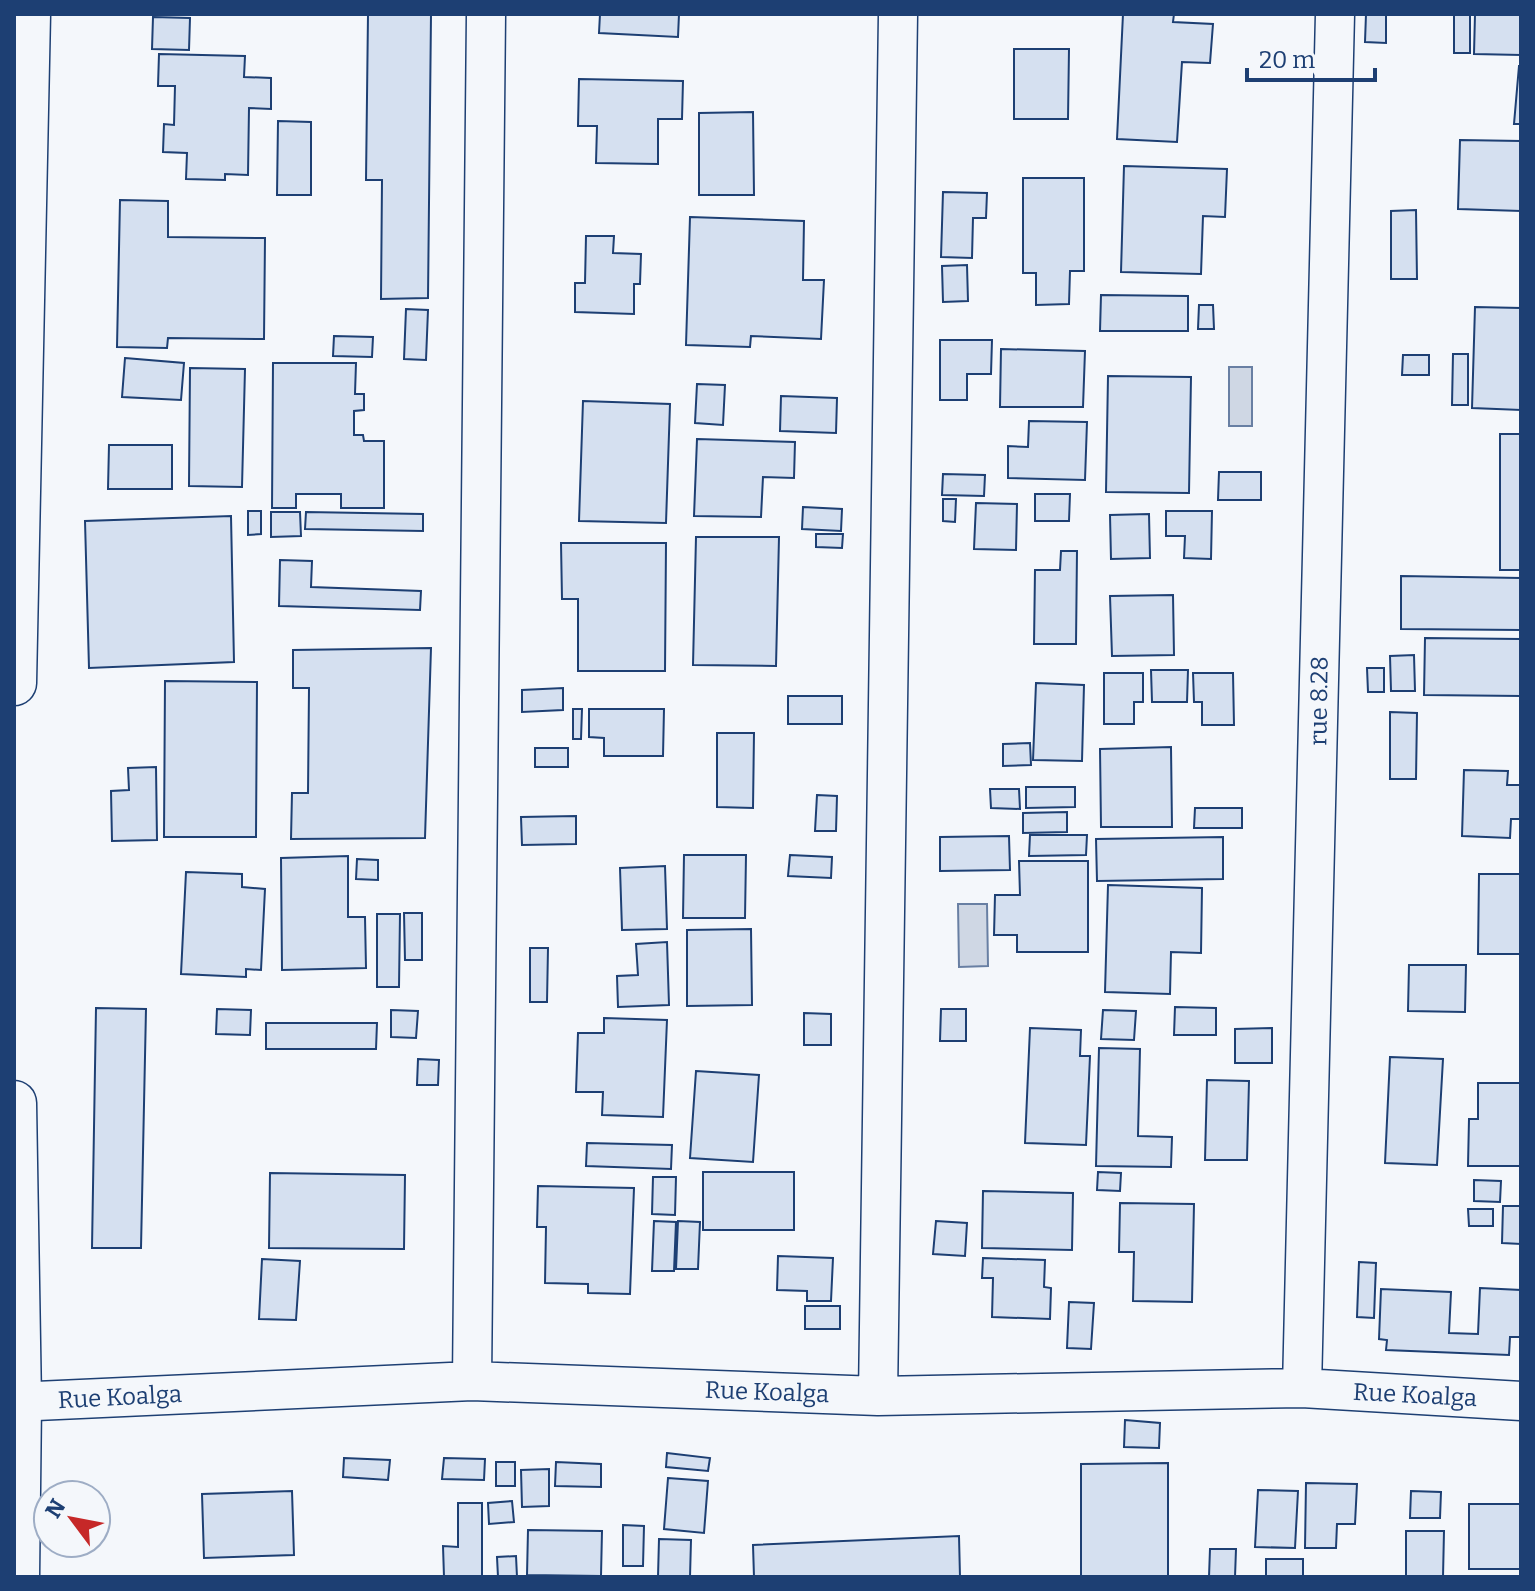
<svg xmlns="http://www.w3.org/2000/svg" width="1535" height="1591" font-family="Bitter,serif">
<rect width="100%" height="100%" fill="#f4f7fb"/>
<!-- water -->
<path fill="#cfd7e4" stroke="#687fa3" stroke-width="2" d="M1229,367H1252V426H1229Z
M958,904H987L988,966L959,967Z"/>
<!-- building -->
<path fill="#d5e0f0" stroke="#1d3f73" stroke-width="2" d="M368,14H431L428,298L381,299L382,180H366Z
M600,14H679L678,37L599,33Z
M1123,14H1174L1173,22L1213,24L1210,63L1182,62L1177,142L1117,139Z
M1366,14H1386V43L1365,42Z
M1454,14H1470V53H1454Z
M1475,14H1521V55L1474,54Z
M153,17L190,18L189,50L152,49Z
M1014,49H1069L1068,119H1014Z
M159,54L245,56L244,77L271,78V109L249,108L248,175L225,174V180L186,179L187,153L163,152L164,124L174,125L175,86H158Z
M1519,66H1521V124H1514Z
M579,79L683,81L682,119H658V164L596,163L597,126H578Z
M753,112L754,195H699V113Z
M278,121L311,122V195H277Z
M1460,140L1521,141V211L1458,209Z
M1124,166L1227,169L1225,217L1203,216L1201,274L1121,272Z
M1023,178H1084V271H1070L1069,304L1036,305V273H1023Z
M943,192L987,193L986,218H973L972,258L941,257Z
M120,200L168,201V237L265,238L264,339L168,338L167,348L117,347Z
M1416,210L1417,279H1391V211Z
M690,217L804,221L803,280H824L821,339L751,336L750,347L686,345Z
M586,236H614L613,253L641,254L640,284H634V314L575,312V283H585Z
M967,265L968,301L943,302L942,266Z
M1101,295L1188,296V331H1100Z
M1199,305H1213L1214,329H1198Z
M1475,307L1521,308V410L1472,408Z
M406,309L428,310L426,360L404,359Z
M334,336L373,337L372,357L333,356Z
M940,340H992L991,374H967V400H940Z
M1001,349L1085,351L1083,407H1000Z
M1453,354H1468V405H1452Z
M1403,355H1429V375H1402Z
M125,358L184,363L181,400L122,397Z
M273,363H356L355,394H364V410L354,411V435H363L364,441H384V508H341V494H296V508H272Z
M190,368L245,369L242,487L189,486Z
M1108,376L1191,377L1189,493L1106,492Z
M697,384L725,385L723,425L695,423Z
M781,396L837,398L836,433L780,431Z
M583,401L670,404L666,523L579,521Z
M1029,421L1087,422L1085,480L1008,478V446L1028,447Z
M1500,434H1521V570H1500Z
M697,439L795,442L794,478L763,477L761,517L694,516Z
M109,445H172V489H108Z
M1219,472H1261V500H1218Z
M943,474L985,475L984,496L942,495Z
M1035,494H1070L1069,521H1035Z
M943,499H956L955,522L943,521Z
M976,503L1017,504L1016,550L974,549Z
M803,507L842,509L841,531L802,529Z
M248,511H261V534L248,535Z
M1166,511H1212L1211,559L1184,558L1185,536H1166Z
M271,512H300L301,536L271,537Z
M306,512L423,514V531L305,529Z
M1149,514L1150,558L1111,559L1110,515Z
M231,516L234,662L89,668L85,521Z
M816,534H843L842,548L816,547Z
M696,537H779L776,666L693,665Z
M561,543H666L665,671H578V599H562Z
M1061,551H1077L1076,644H1034L1035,570H1060Z
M280,560L312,561L311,587L421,591L420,610L279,606Z
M1401,576L1521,578V630L1401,629Z
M1173,595L1174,655L1112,656L1110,596Z
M1425,638L1521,639V696L1424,695Z
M431,648L425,838L291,839L292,793H308L309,688H293V650Z
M1414,655L1415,691H1391L1390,656Z
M1367,668H1384V692H1368Z
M1151,670H1188L1187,702H1152Z
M1104,673H1143V702H1134V724H1104Z
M1193,673H1233L1234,725H1202V702H1194Z
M165,681L257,682L256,837H164Z
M1036,683L1084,685L1082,761L1033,760Z
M563,688V710L522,712V690Z
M788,696H842V724H788Z
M573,709H582L581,739H573Z
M589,709H664L663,756H604V738L589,737Z
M1390,712L1417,713L1416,779H1390Z
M717,733H754L753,808L717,807Z
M1030,743L1031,765L1003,766V744Z
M1171,747L1172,827H1101L1100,749Z
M535,748H568V767H535Z
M156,767L157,840L112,841L111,791L129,790L128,768Z
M1464,770L1508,771L1507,785H1521V819H1511L1510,838L1462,836Z
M1026,787H1075V807L1026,808Z
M990,789H1019L1020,809L991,808Z
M817,795L837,796L836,831H815Z
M1195,808H1242V828H1194Z
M1067,812V832L1023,833V813Z
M576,816V844L522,845L521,817Z
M1030,835H1087L1086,855L1029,856Z
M1009,836L1010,870L940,871V837Z
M1223,837V879L1097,881L1096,839Z
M684,855H746L745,918H683Z
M790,855L832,857L831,878L788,876Z
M348,856V917H365L366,968L282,970L281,858Z
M357,859L378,860V880L356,879Z
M1019,861H1088V952H1017V935H994L995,895H1020Z
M665,866L667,929L622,930L620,868Z
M186,872L242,874V887L265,889L261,970L246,969V977L181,974Z
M1479,874H1521V954H1478Z
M1108,885L1202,888L1201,953L1171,952L1170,994L1105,992Z
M404,913H422V960H405Z
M377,914H400L399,987H377Z
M751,929L752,1005L687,1006V930Z
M667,942L669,1005L618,1007L617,976L638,975L636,944Z
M530,948H548L547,1002H530Z
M1409,965H1466L1465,1012L1408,1011Z
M1175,1007L1216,1008V1035H1174Z
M96,1008L146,1009L141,1248H92Z
M217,1009L251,1010L250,1035L216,1034Z
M941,1009H966V1041H940Z
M391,1010L418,1011L416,1038L391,1037Z
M1103,1010L1136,1011L1134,1040L1101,1039Z
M804,1013L831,1014V1045H804Z
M604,1018L667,1020L663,1117L602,1115L603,1092H576L578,1033H604Z
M266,1023H377L376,1049H266Z
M1030,1028L1081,1030L1080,1056H1090L1086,1145L1025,1143Z
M1272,1028V1063H1235V1029Z
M1099,1048L1140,1049L1138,1136L1172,1137L1171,1167L1096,1166Z
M1390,1057L1443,1059L1437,1165L1385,1163Z
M418,1059L439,1060L438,1085H417Z
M696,1071L759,1075L753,1162L690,1158Z
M1207,1080L1249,1081L1247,1160H1205Z
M1478,1083H1521V1166H1468L1469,1119H1478Z
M587,1143L672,1145L671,1169L586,1166Z
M703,1172H794V1230H703Z
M1098,1172L1121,1173L1120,1191L1097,1190Z
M270,1173L405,1175L404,1249L269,1248Z
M653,1177H676L675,1215L652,1214Z
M1474,1180L1501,1181L1500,1202L1474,1201Z
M538,1186L634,1188L630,1294L588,1293V1284L545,1283L546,1227H537Z
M983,1191L1073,1193L1072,1250L982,1248Z
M1120,1203L1194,1204L1192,1302L1133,1301L1134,1252H1119Z
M1503,1206H1521V1244L1502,1243Z
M1468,1209H1493V1226H1469Z
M654,1221L676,1222L674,1271H652Z
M678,1221L700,1222L698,1269H676Z
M936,1221L967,1223L965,1256L933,1254Z
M778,1256L833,1258L831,1301H807V1291L777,1290Z
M983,1258L1045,1260L1044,1287L1051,1288L1050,1319L992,1317L993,1278H982Z
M262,1259L300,1261L296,1320L259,1319Z
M1359,1262L1376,1263L1374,1318L1357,1317Z
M1480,1288L1521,1290V1337H1510L1509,1355L1386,1350L1387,1340L1379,1339L1381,1289L1451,1292L1449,1333L1478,1334Z
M1069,1302L1094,1303L1091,1349L1067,1348Z
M805,1306H840V1329H805Z
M1125,1420L1160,1423L1159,1448L1124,1447Z
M667,1453L710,1458L708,1471L666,1467Z
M344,1458L390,1460L388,1480L343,1477Z
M444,1458L485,1459L484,1480L442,1479Z
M496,1462H515V1486H496Z
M556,1462L601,1464V1487L555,1486Z
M1168,1463V1577H1081V1464Z
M549,1469V1506L522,1507L521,1470Z
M668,1478L708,1481L704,1533L664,1529Z
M1306,1483L1357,1484L1355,1524H1337L1336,1548H1305Z
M1258,1490L1298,1491L1295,1548L1255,1547Z
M292,1491L294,1555L204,1558L202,1494Z
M1411,1491L1441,1492L1440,1518H1410Z
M512,1501L514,1522L489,1524L488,1503Z
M458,1503H482V1577H444L443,1546L458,1547Z
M1469,1504H1521V1569H1469Z
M623,1525L644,1526L643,1566H623Z
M528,1530L602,1531L601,1576L527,1575Z
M1406,1531H1444L1443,1577H1406Z
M959,1536L960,1577H754L753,1545Z
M659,1539L691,1540L690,1577H658Z
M1210,1549H1236L1235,1577H1209Z
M516,1556L517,1577H498L497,1557Z
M1266,1559H1303V1577H1266Z"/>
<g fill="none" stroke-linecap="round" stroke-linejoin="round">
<!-- street casing -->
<g stroke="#1d3f73" stroke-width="41">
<path id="street" d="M472,1381L486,14
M1302,1388L1335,14
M878,1396L898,14
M14,1402L472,1381L878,1396L1302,1388L1521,1401"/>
</g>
<!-- highway casing -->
<g stroke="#1d3f73" stroke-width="47">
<path id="highway" d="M14,683L28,14
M14,1103L19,1402L17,1577"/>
</g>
<!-- street -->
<use href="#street" stroke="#f4f7fb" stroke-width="38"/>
<!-- highway -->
<use href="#highway" stroke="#f4f7fb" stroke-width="44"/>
</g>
<g text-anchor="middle" stroke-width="6" stroke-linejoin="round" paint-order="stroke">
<!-- street labels -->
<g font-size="24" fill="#1d3f73" stroke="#f4f7fb">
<text transform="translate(1319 701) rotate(-89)" y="8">rue 8.28</text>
<text transform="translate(767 1392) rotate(2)" y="8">Rue Koalga</text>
<text transform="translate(1415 1395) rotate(3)" y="8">Rue Koalga</text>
<text transform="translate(120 1397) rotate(-3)" y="8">Rue Koalga</text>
</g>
</g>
<!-- border -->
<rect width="1535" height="1591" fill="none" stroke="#1d3f73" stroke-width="32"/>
<!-- north arrow -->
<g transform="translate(72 1519) rotate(302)"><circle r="38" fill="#f4f7fb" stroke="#9eadc5" stroke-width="2"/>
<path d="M0-6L14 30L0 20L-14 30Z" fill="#c62828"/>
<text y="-12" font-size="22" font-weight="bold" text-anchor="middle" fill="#1d3f73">N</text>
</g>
<!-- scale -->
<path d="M1247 68v12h128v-12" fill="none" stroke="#1d3f73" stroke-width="4"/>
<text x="1259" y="68" font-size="24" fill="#1d3f73" stroke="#f4f7fb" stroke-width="6" paint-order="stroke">20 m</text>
</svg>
